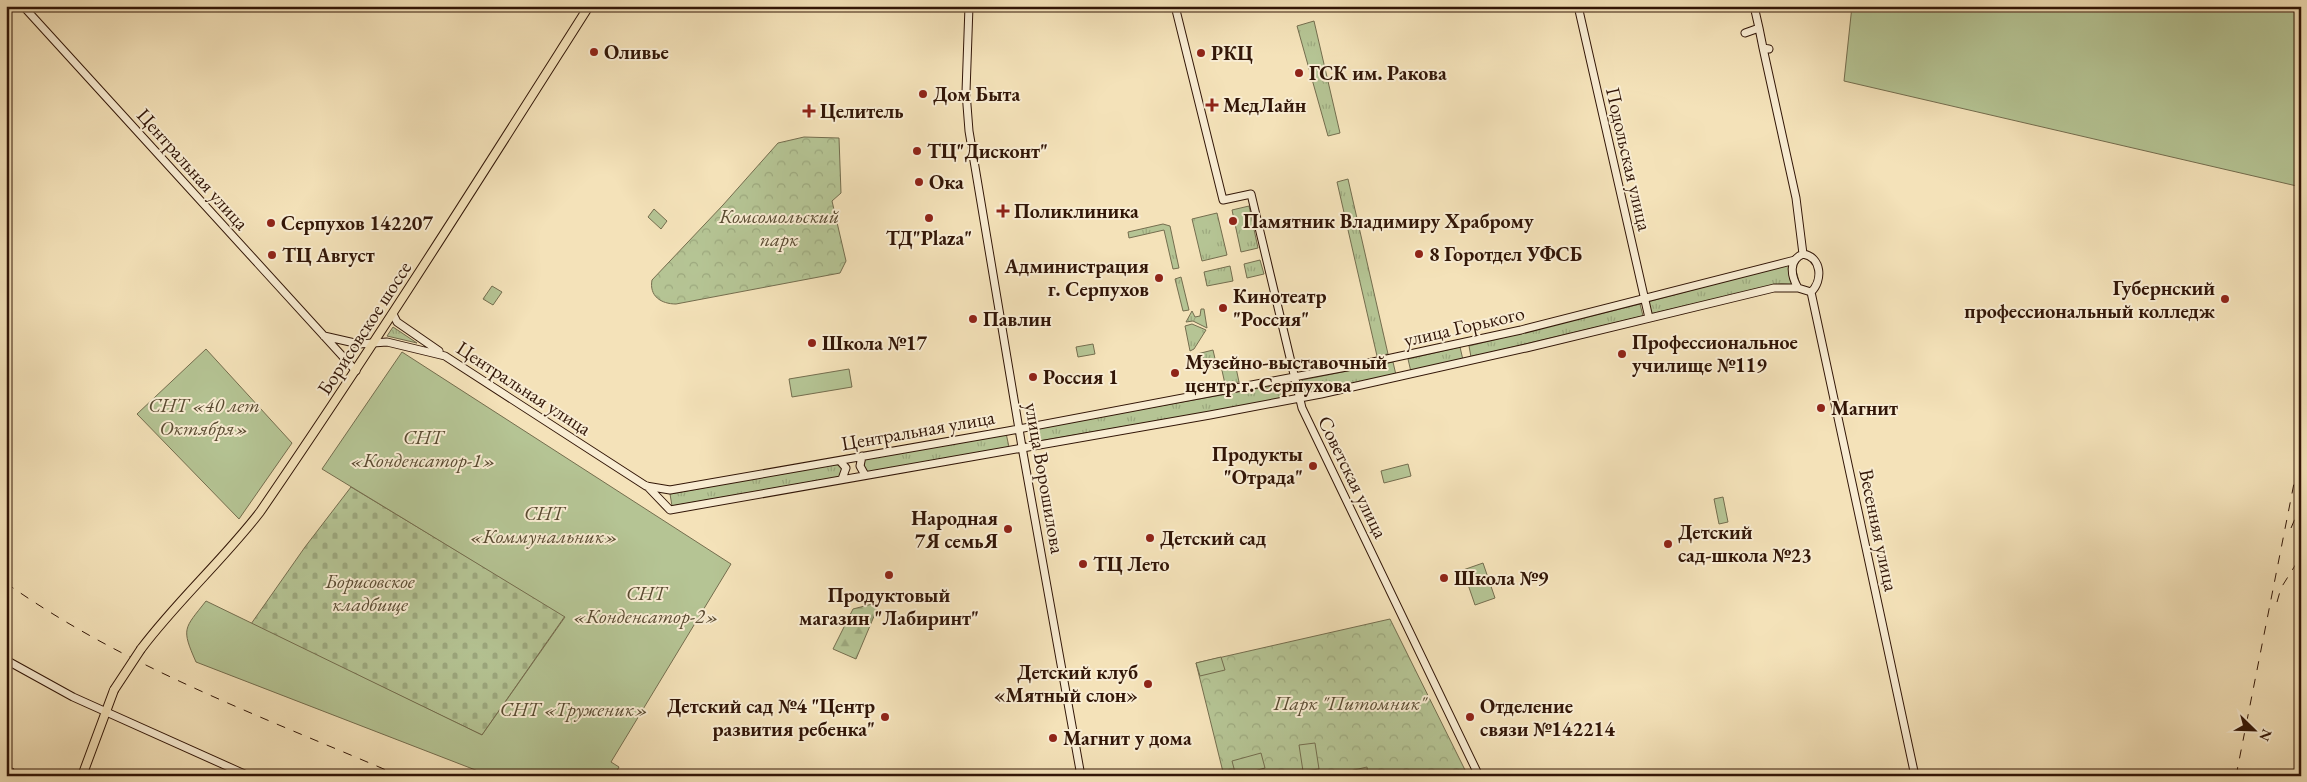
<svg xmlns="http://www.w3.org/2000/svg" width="2307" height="782" font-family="'EB Garamond',serif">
<defs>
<pattern id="grass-tufts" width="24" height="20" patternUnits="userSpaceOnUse" patternTransform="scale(1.25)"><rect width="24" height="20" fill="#b5c494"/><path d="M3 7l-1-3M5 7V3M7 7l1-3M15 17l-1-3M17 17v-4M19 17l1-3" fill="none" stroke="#9ca87e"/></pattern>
<pattern id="forest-firs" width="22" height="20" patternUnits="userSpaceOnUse" patternTransform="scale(1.25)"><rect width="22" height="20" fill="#b5c494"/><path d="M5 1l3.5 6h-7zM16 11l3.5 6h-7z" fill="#9ca87e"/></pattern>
<pattern id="cemetery-stones" width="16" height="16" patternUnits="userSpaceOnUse" patternTransform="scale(1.25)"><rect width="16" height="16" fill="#b5c494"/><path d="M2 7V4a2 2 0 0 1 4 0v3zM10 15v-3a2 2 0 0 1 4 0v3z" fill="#9ca87e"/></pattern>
<pattern id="park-crowns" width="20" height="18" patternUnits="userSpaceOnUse" patternTransform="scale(1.25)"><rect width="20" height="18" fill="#b5c494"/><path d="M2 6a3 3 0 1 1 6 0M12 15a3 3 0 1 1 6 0" fill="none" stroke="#9ca87e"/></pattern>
</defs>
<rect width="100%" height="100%" fill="#f4e2b9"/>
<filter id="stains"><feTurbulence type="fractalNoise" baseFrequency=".004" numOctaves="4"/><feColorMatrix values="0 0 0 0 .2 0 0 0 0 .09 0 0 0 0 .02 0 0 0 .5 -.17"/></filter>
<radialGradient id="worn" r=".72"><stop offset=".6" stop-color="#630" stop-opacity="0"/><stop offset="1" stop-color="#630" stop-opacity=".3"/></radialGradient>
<!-- grass -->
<path fill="url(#grass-tufts)" stroke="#746d4e" d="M1314,21L1340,133L1328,136L1297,26Z
M1348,179L1388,354L1377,356L1337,182Z
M1249,206L1258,248L1241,252L1232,210Z
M1217,213L1227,255L1202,261L1192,219Z
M1163,224L1170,226L1179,268L1173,269L1164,230L1129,238L1128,232Z
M1260,260L1264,274L1247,278L1244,264Z
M1794,263L1800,285L1781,284L1650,314L1647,302Z
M1230,266L1233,281L1207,286L1204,272Z
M1181,277L1189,310L1183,311L1175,279Z
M1640,304L1643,316L1471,357L1469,346Z
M1201,309H1204L1207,328L1193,321L1186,322L1192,311L1195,317L1200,316Z
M1192,324L1206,330L1194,349L1190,351L1185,326Z
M393,327L417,343L387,336Z
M1460,347L1463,360L1411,372L1408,359Z
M1213,350L1216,363L1200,366L1197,354Z
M1393,362L1396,375L1305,395L1302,380Z
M1235,363L1239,382L1225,384L1221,366Z
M1283,384L1286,399L1033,442L1031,429Z
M1006,433L1009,447L869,472L865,471L863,461L867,458Z
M837,463L844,469L843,474L838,477L672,506L670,494Z"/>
<!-- forest -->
<path fill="url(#forest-firs)" stroke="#746d4e" d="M880,602L856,659L833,649L853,609Z"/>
<!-- cemetery -->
<path fill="url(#cemetery-stones)" stroke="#746d4e" d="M351,487L565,616L482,735L251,624L305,547Z"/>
<!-- park -->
<path fill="url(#park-crowns)" stroke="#746d4e" d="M804,137L839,138L841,193L832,201L846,261L840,273L676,304C661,304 649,296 652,280L723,205L778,143Z
M492,286L502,292L493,305L483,299Z
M1390,619L1468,776H1224L1196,663Z"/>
<!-- garden -->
<path fill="#b5c494" stroke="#746d4e" d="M1852,6H2301V187L1844,81Z
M654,209L667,221L661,229L648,217Z
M1093,344L1095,354L1078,357L1076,347Z
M206,349L292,443L239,519L137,414Z
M402,352L731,564L611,762L619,767L614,776H491L196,662C181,628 184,629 206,601L482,735L565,617L322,469Z
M849,369L852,387L792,397L789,379Z
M1408,464L1411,476L1384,483L1381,471Z
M1723,497L1728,522L1719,524L1714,499Z
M1483,563L1495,598L1475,605L1463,570Z
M1221,657L1225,670L1200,676L1196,663Z
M1315,743L1319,769L1303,771L1299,745Z
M1261,753L1265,768L1236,776L1232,761Z
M1367,767L1368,776H1328Z"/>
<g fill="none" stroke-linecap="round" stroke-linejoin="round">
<!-- secondary casing -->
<g stroke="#321607" stroke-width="9">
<path id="secondary" d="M23,6L356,371
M969,6L966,92L969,131L1022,447L1081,776
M1175,6L1223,200L1251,194L1302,408L1479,776
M1578,6L1649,318
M1754,6L1759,28
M1745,33L1759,28L1763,48L1769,49
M1763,48L1796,198L1803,254
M1803,254C1822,257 1823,281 1811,292L1798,288C1791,276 1788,260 1803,254Z
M1811,292L1915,776
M393,314L397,322L439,351
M324,336L359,344L387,342L445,356L646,486L670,490L1008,431L1373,362L1521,330L1795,260
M862,456L860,466L865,475
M840,461L846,468L842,479
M647,486L670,510L1210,415L1321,394L1526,348L1774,288H1798
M6,660L73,697L249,776"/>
</g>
<!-- primary casing -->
<g stroke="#321607" stroke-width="10">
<path id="primary" d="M141,649C177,601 223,560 260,512C374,346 481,176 589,6
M82,776L114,690"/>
</g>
<!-- secondary -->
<use href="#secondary" stroke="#f8ecd2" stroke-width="7"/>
<!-- primary -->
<use href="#primary" stroke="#f4e2b9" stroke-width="8"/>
<!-- rail -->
<path stroke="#321607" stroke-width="1" stroke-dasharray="9 9" stroke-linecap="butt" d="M2291,528L2301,505
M6,583C126,668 266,718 400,776
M2277,602L2281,588L2301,556
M6,765L28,776
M2236,776L2301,448"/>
<!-- primary-bridge casing -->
<g stroke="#321607" stroke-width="10" stroke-linecap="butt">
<path id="primary-bridge" d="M114,690L141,649"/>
</g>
<!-- primary-bridge -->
<use href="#primary-bridge" stroke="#f4e2b9" stroke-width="8"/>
</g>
<!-- markers -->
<g fill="#8f2418" stroke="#f8ecd2" stroke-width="2">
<circle cx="594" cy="52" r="5"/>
<circle cx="1201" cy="53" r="5"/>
<circle cx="1299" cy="73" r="5"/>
<circle cx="923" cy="94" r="5"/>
<path d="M1209.5 97.5h5v5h5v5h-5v5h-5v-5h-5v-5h5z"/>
<path d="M806.5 103.5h5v5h5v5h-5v5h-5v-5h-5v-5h5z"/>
<circle cx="917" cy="151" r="5"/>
<circle cx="919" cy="182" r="5"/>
<path d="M1000.5 203.5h5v5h5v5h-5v5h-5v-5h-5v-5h5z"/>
<circle cx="929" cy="218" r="5"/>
<circle cx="1233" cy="221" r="5"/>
<circle cx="271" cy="223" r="5"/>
<circle cx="1419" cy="254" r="5"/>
<circle cx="272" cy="255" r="5"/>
<circle cx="1159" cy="278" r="5"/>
<circle cx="2225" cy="299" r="5"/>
<circle cx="1223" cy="308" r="5"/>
<circle cx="973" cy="319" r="5"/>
<circle cx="812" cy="343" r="5"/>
<circle cx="1622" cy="354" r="5"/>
<circle cx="1175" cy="373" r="5"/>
<circle cx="1033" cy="377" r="5"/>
<circle cx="1821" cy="408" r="5"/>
<circle cx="1313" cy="466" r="5"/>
<circle cx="1008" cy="529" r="5"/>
<circle cx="1150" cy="538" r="5"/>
<circle cx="1668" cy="544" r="5"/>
<circle cx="1083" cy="564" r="5"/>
<circle cx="889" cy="575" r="5"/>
<circle cx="1444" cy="578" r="5"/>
<circle cx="1148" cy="684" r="5"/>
<circle cx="885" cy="717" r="5"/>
<circle cx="1470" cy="717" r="5"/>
<circle cx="1053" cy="738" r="5"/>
</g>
<g text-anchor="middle" stroke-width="4" stroke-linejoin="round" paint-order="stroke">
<!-- poi labels -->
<g font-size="20" font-weight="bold" fill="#321607" stroke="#f8ecd2" text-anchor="start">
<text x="604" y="59">Оливье</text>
<text x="1211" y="60">РКЦ</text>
<text x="1309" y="80">ГСК им. Ракова</text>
<text x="933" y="101">Дом Быта</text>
<text x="1223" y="112">МедЛайн</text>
<text x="820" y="118">Целитель</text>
<text x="927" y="158">ТЦ"Дисконт"</text>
<text x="929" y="189">Ока</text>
<text x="1014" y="218">Поликлиника</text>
<text x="1243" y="228">Памятник Владимиру Храброму</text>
<text x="281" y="230">Серпухов 142207</text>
<text x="929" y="245" text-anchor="middle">ТД"Plaza"</text>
<text x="1429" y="261">8 Горотдел УФСБ</text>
<text x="282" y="262">ТЦ Август</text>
<text x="1149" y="273" text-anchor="end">Администрация<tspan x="1149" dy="23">г. Серпухов</tspan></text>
<text x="2215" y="295" text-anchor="end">Губернский<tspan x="2215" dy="23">профессиональный колледж</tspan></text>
<text x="1233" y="303">Кинотеатр<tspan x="1233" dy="23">"Россия"</tspan></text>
<text x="983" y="326">Павлин</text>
<text x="1632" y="349">Профессиональное<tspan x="1632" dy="23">училище №119</tspan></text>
<text x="822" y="350">Школа №17</text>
<text x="1185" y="369">Музейно-выставочный<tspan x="1185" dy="23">центр г. Серпухова</tspan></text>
<text x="1043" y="384">Россия 1</text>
<text x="1831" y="415">Магнит</text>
<text x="1303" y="461" text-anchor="end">Продукты<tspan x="1303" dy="23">"Отрада"</tspan></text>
<text x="998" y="525" text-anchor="end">Народная<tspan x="998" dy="23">7Я семьЯ</tspan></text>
<text x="1678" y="539">Детский<tspan x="1678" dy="23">сад-школа №23</tspan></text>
<text x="1160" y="545">Детский сад</text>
<text x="1093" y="571">ТЦ Лето</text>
<text x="1454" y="585">Школа №9</text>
<text x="889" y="602" text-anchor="middle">Продуктовый<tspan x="889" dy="23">магазин "Лабиринт"</tspan></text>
<text x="1138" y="679" text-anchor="end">Детский клуб<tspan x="1138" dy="23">«Мятный слон»</tspan></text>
<text x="875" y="713" text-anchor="end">Детский сад №4 "Центр<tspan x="875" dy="23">развития ребенка"</tspan></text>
<text x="1480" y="713">Отделение<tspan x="1480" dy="23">связи №142214</tspan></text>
<text x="1063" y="745">Магнит у дома</text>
</g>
<!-- street labels -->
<g font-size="20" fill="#321607" stroke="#f8ecd2">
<text transform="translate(1629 159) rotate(77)" y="7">Подольская улица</text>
<text transform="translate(193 169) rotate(48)" y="7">Центральная улица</text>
<text transform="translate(1464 326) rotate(-13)" y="7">улица Горького</text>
<text transform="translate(364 328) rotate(-57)" y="7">Борисовское шоссе</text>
<text transform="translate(524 388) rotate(33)" y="7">Центральная улица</text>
<text transform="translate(918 430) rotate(-10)" y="7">Центральная улица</text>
<text transform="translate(1353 477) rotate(64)" y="7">Советская улица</text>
<text transform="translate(1045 478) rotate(80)" y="7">улица Ворошилова</text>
<text transform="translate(1879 530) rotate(78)" y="7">Весенняя улица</text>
</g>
<!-- park labels -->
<g font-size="20" font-style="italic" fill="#594a31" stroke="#f8ecd2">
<text x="779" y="223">Комсомольский<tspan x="779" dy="23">парк</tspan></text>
<text x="204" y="412">СНТ «40 лет<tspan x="204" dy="23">Октября»</tspan></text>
<text x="423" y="444">СНТ<tspan x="423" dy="23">«Конденсатор-1»</tspan></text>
<text x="544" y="520">СНТ<tspan x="544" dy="23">«Коммунальник»</tspan></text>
<text x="370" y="588">Борисовское<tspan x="370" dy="23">кладбище</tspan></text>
<text x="646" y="600">СНТ<tspan x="646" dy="23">«Конденсатор-2»</tspan></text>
<text x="1350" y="710">Парк "Питомник"</text>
<text x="574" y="716">СНТ «Труженик»</text>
</g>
</g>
<!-- margin -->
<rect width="2307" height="782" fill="none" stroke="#f4e2b9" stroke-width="25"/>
<rect x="8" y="8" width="2292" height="767" fill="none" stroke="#321607" stroke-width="2.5"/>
<rect x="12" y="12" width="2282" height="757" fill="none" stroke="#321607"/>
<!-- north arrow -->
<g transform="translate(2254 730) rotate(113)" stroke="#f8ecd2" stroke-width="4" paint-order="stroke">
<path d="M0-4L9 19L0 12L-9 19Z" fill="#321607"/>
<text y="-8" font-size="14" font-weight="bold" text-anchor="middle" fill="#321607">N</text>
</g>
<rect width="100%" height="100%" filter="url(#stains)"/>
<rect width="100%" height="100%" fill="url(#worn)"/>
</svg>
